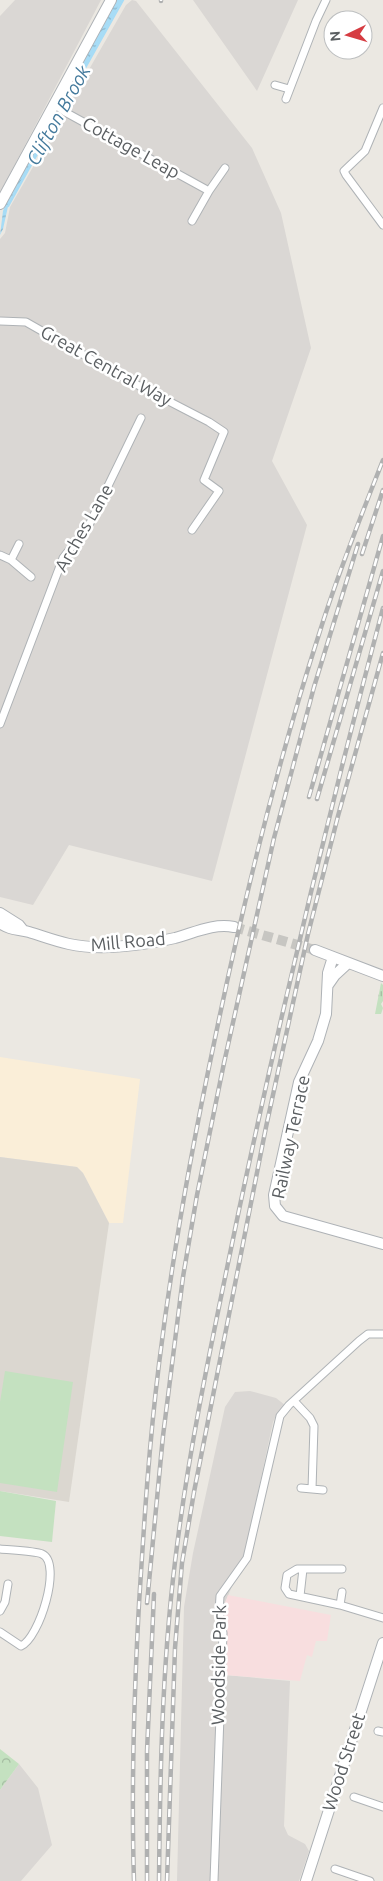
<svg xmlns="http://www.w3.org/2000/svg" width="383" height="1881" font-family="Ubuntu,sans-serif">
<defs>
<pattern id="grass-tufts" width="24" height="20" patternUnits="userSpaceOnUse" patternTransform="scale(1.25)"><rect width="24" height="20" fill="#c4e1c0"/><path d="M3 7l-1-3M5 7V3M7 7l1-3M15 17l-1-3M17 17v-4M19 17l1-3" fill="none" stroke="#a2ba9f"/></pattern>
<pattern id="forest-crowns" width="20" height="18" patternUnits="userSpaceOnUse" patternTransform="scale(1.25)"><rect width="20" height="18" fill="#c4e1c0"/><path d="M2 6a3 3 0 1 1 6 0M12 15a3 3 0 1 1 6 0" fill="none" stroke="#a2ba9f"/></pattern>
<pattern id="water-waves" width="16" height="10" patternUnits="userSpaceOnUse" patternTransform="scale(1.25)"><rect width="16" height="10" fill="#a7dcf6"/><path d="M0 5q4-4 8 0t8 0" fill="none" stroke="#8bb6cb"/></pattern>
</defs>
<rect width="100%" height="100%" fill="#ebe8e2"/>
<!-- commercial -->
<path fill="#faeed8" d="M0,1057L140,1079L123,1223H109L83,1173L77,1167L0,1157Z"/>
<!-- industrial -->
<path fill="#dad7d4" d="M15,0H101L0,193V16Z
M132,0L136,1L252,148L281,213L311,348L272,461L307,525L212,881L69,845L33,905L0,897V239L5,233L10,207L126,5Z
M193,0H298L257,91Z
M250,1391L276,1398L285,1405L282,1410L277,1413L273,1422L244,1557L223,1608L225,1675L290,1681L284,1826L288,1835L305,1844L309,1851L299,1881H177L184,1607L193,1553L225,1407L235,1392Z
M19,1764L38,1788L52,1845L21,1881H0V1790Z"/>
<!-- education -->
<path fill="#dbd7d0" d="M0,1157L77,1167L83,1173L109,1223L69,1502L0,1491Z"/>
<!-- medical -->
<path fill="#f8dedf" d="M228,1595L331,1615L327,1641H316L312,1657L307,1655L300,1681L225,1675L223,1608Z"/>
<!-- grass -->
<path fill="url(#grass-tufts)" d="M381,983L383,985V1001L381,1004L383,1008L381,1014H375Z"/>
<!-- forest -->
<path fill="url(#forest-crowns)" d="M0,1749L19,1764L0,1790Z"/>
<!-- park -->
<path fill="#c4e1c0" d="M5,1371L73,1382L57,1492L0,1483V1402Z
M0,1491L56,1501L52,1542L0,1536Z"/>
<!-- water -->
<path fill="url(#water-waves)" d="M116,0H122L66,101L64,96Z
M55,115H59L9,202L3,229L0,235L3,211L8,198L51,118Z"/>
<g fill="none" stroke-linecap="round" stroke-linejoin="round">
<!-- stream -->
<path stroke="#a7dcf6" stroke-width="2.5" d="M58,116L123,0
M8,206L48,134"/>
<!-- secondary-tunnel -->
<path stroke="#c7c6c2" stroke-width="10" stroke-dasharray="10 5" stroke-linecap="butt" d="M234,927L315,950"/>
<!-- street casing -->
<g stroke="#afb3b6" stroke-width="9">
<path id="street" d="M275,85L289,89
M286,99L316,21L326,0
M54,104L65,112L209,191L225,168
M383,108L365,151L344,171L346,175L383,225
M192,221L209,191
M0,321L26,322L126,379L209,422L224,432L204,480L219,491L192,530
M0,555L11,560L31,577
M11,560L19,544
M0,724L63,558L90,523L141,418
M295,1402L310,1418L314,1426L312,1489
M301,1488L323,1490
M0,1549C9,1550 35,1551 42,1554C63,1563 39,1639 21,1646L0,1632
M342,1569H297L287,1575L285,1588L289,1594L340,1605L383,1618
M300,1596L303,1569
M340,1605L342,1592
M0,1611L5,1602L8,1584
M378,1731L383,1732
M354,1797L383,1807
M335,1869L370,1881
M214,1881L223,1633L219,1612L220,1596L247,1558L280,1416L289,1405L359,1341L368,1334H383"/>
</g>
<!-- secondary casing -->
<g stroke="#aeb2b6" stroke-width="12">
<path id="secondary" d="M0,204L111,0
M0,913L19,925L23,930
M0,923C9,930 18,929 29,932C42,936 55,941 69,944C100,951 143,945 175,938C194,933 213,923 234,927
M315,950L383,976
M333,957L328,973L326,1014L318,1041L299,1082L274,1195L275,1206L283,1216L383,1244
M328,985L335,975L348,963
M306,1881L383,1643"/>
</g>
<!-- street -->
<use href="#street" stroke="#fff" stroke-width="7"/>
<!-- secondary -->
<use href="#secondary" stroke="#fff" stroke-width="10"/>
<!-- rail casing -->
<g stroke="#b0b1b1" stroke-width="4.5">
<path id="rail" d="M161,0V1
M362,554L383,490
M309,797L383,536
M317,799L383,571
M147,1603L163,1436L183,1277L197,1195L224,1063L274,838L314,687L358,544
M134,1881C131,1788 134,1696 139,1604C144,1524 149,1444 159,1364C172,1258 191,1152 213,1048C242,907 276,767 320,631C338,573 361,516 383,460
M147,1881V1751L154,1594
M159,1881C160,1775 162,1668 175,1562C189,1444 215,1327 239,1210C282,1008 330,807 383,608
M167,1881L175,1648L182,1563L194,1492L266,1127L308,934L338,816L383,653"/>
</g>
<!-- rail -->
<use href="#rail" stroke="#fff" stroke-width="2.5" stroke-dasharray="8" stroke-linecap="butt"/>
</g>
<g text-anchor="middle" stroke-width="5" stroke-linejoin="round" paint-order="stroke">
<!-- street labels -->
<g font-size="18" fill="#5a5e61" stroke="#fff">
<text transform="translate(131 148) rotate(29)" y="6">Cottage Leap</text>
<text transform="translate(106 366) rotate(29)" y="6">Great Central Way</text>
<text transform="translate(84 528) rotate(-60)" y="6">Arches Lane</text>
<text transform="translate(128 942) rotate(-5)" y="6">Mill Road</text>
<text transform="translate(291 1137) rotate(-78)" y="6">Railway Terrace</text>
<text transform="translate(219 1665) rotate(-89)" y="6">Woodside Park</text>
<text transform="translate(344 1762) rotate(-72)" y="6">Wood Street</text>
</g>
<!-- water labels -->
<g font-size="19" font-style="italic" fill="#447a9c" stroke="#fff">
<text transform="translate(58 115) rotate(-61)" y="7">Clifton Brook</text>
</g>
</g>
<!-- north arrow -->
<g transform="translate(348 35) rotate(265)"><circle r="24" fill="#ffffff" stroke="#bdbfc0"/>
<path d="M0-4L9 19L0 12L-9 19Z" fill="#d63c42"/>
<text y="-8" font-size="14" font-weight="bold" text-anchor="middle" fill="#5a5e61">N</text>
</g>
</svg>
